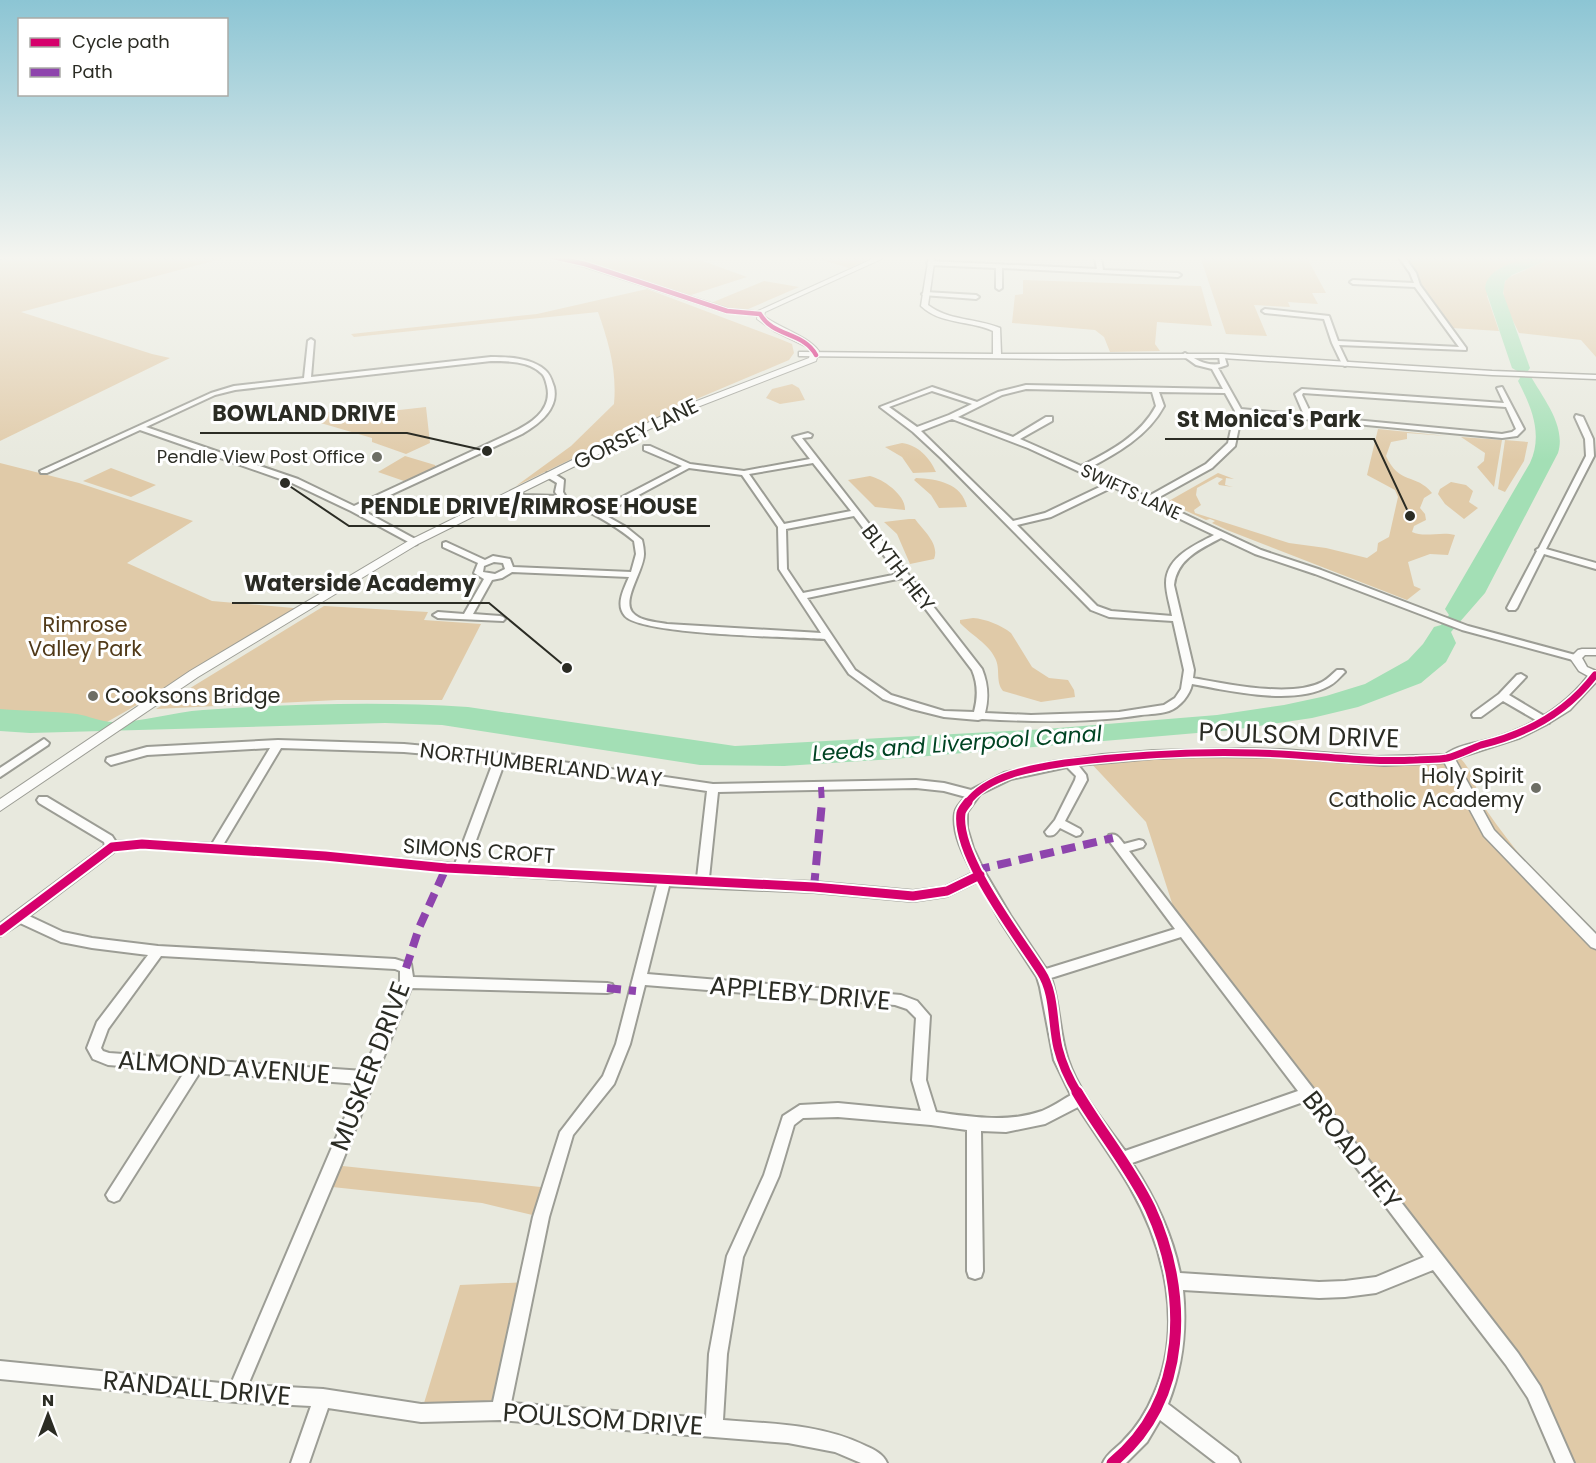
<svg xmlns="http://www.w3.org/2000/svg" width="1596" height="1463" font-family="Poppins,sans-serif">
<rect width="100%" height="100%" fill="#e8e9de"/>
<!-- green -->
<path fill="#e0caa8" d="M0,256H232L21,312L152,354L170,358L0,441Z
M560,256H689L747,277L688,296Z
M798,256H876L849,268L822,260H797Z
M1200,256H1306L1326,293H1312L1318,304L1288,302L1290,307L1254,305L1267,336L1226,334Z
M1405,256H1532L1496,271L1487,296L1499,331L1452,328L1419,285L1417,273Z
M1557,256H1596V357L1581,340L1519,333C1512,317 1496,295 1507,278Z
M1023,280L1201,286L1212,326L1157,322L1155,344L1160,351L1110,352L1104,337L1095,330L1012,323L1015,295L1023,294Z
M764,281L799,287L746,310H734L711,303Z
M647,289L780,339L792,344L794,353L789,360L687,403L516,486L571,446L614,404C617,371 609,343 598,312L354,337L351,334L537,314Z
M792,384L799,388L805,400L780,404L766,398L772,389Z
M426,407L430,443L406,454L372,442V438L307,419L319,413L345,410L346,416Z
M1378,429L1447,436L1407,433V439L1391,442L1386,456C1399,485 1416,473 1432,493L1424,498L1420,508L1425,514L1426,520L1414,526L1412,532C1425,538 1441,531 1455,535L1448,555L1430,554L1408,562L1414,586L1421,589L1407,600L1227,530L1212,523L1215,521L1210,519L1206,520L1167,502L1218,473L1234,479L1226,478L1225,485L1233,487L1219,485L1218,483L1223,479L1217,477L1197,488L1196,495L1201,505L1194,510L1195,513L1289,543L1326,548L1367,558L1377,551L1378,543L1389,537L1398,497L1395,490L1367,475Z
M1461,437L1502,440L1494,487L1477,467L1484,461L1485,453Z
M1505,440L1528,442L1524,461L1505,492L1498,489Z
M902,443C918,445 930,458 936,472L913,473L902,457L885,447Z
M405,456L435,465L436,467L404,481L378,472Z
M0,463L79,483L193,521L127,563L212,601L305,609L100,726L0,720Z
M111,468L156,485L131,497L83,481Z
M870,476C883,479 906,495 905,510L875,507L848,480Z
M916,478C937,479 962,483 967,507L939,508L931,495L914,480Z
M1451,482L1466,485L1473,491L1469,502L1478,508L1464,519L1445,504L1438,494L1440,489Z
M909,519H915C923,530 940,544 934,559L910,564L897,534L884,522Z
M324,606L428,612L424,620L481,624L442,700H337L156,709Z
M973,618C986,619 1001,625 1011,633L1032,667L1049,678L1068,680L1074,690L1075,697L1041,702L1003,691C995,681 1001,669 995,658C989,644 970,634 960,623V620Z
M1189,751L1413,760L1460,758C1476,773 1475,795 1487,811C1519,858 1557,897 1596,938V1463H1565L1548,1422L1179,925L1146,822L1088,760Z
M333,1165L550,1188L541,1217L482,1203L323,1186Z
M528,1282L500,1411L421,1413L460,1285Z"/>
<!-- water -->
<path fill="#a3dfb5" d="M1532,256H1557L1512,275L1505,281L1503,293L1530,368L1528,371C1540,395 1567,424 1558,453L1485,593L1451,632L1456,643L1446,662L1421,683L1358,707L1312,718L1232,730L894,759L784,766L700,765L442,725L385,723L30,733L0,731V709C26,711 52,711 77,714C89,716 101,722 113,722C144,722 173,712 203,710C291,704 381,701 468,707L735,746L1046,729L1217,715L1284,705L1326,696L1365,684L1408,660L1423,644L1434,627L1441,625L1449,615L1445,609L1530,463C1543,435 1532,408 1518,381L1520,378L1517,371L1512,368L1485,288C1488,267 1515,263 1532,256Z"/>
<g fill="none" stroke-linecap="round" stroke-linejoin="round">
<!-- minor casing -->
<g stroke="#9c9d95" stroke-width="4">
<path id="minor" d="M0,256H6L0,259Z
M1098,256L1101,258L1103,270L1178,273L1181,275L1178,277L1002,268V288L999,290L996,288V268L930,265L927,263L930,261L1097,269L1095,258Z
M1398,256H1404L1416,273L1420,285L1466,348V350L1339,345L1348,364L1345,366L1342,364L1332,343L1324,319L1265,313L1262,311L1265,309L1329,316L1338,341L1459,347L1415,287L1353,284L1350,282L1353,280L1414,283L1410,273Z
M925,292L976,295L979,297L976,299L923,295L922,294Z
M311,339L314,341L311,377L491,357C509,357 531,358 545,370C550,374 552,381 554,387C559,409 539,424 522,434L360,509L417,540V544L414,545L351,511L292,483L140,430L47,473H41L40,471L211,393L234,386L304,378L308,341ZM491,361C507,361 529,361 541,373C545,376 546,382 547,386C553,411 529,425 509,434L354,506L298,479L146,427L215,395L235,390Z
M1185,353C1197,360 1206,366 1220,364L1219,356L1224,355L1227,365L1218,368L1241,409L1304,415L1295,394L1302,389L1504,403L1497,388L1502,387L1524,429L1517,436L1502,438L1242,413L1235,446L1212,468L1154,500L1261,550L1321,570L1468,626L1579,656L1581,658L1579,660H1573L1462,630L1315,574L1255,554L1221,538C1200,549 1177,559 1174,585L1194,670L1193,678C1227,684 1291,698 1322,682C1328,679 1332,674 1337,670H1343L1345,672L1343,674C1339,678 1335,683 1329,686C1293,706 1231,691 1192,684C1190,695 1180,707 1169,711C1160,714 1150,714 1141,715C1089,723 1035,722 982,719L978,720L944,717L912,709L883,699L849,674L825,639C792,637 642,635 625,616C615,605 624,589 629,577L512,572L502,578L492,580L473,614L500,616L503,617L505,619L503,621L438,618L433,615L438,612L464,614L484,579L474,573L478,563L443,547V543L446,542L485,560L493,556L510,559L513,567L631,572L636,554L634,541C615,525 583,506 559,501C543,498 524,505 509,494L513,492L525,495L558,496L555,492L557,483L547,477V473H553L564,480L563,492L567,499L597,510L682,466L644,450V446H650L690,464L744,471L810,459L793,437L808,433L812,435L811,437L802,438L982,669C988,684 989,697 985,713L1031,715L1119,712L1164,705L1175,698L1181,689L1184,670L1173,621L1109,617L1091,610L941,458L913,432L880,407L932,387L977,402L998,392L1026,385L1223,389L1212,369L1196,365L1182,355ZM1026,389L1152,392L1156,406C1141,435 1109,452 1081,466L1020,439L1052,421V417H1046L1013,437L958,417L1002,395ZM932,391L972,404L949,415L917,427L889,407ZM1159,392L1225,393L1235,411L1228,443L1206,464L1147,497L1087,469C1116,454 1148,436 1164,406ZM1303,393L1506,407L1516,429L1512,432L1502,434L1312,416L1302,395ZM952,419L1028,448L1106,484L1045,513L1013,521L921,431ZM813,463L851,511L784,524L749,474ZM689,468L742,475L778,527L779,569L821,633L667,624C656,622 639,621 632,612C622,599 644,570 644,554C644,550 643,544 642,540L626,527L603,514ZM1113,487L1214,535C1195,545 1166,557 1166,583C1166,593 1170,605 1172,616L1111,611L1097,606L1017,525L1051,517ZM854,516L898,574L803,593L787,569L786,529ZM494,562L503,563L505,569L495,574L483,572L484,566ZM902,578L972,670C978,684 978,697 974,712L944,711L891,695L855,670L807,598Z
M1576,415L1583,417L1593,439L1594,456L1546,549L1596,563V569L1544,554L1517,608L1515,610H1509L1507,608L1537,551L1536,550L1539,548L1586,456L1585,439L1575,417Z
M1521,674L1526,677L1509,695L1549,719L1550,721L1549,723H1541L1503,701L1481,717H1473L1472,715L1473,713L1499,694L1517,675Z
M44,739L49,743L48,745L0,777V768Z
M278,740L404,744L501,753L713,784L916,780L944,783L971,790L1004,773L1052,762L1102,755L1154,751L1243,749L1284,750L1375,757L1452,755L1453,758L1452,761L1448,762L1384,765L1284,757L1203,756L1154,758L1078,765L1086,775L1087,780L1065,821L1080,829L1082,832L1080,835L1076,836L1060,828C1056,833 1054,837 1047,835L1045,832L1055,820L1075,780L1076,776L1067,767L1011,779L980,794L967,812V828L973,848L984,871L1010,915L1046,969L1175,929L1107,838L1109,835C1117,833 1119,838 1124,844L1139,840L1143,841L1145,844L1143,847L1129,851L1518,1353L1540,1386L1574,1463H1556L1528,1398L1506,1365L1433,1270L1376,1293L1345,1297L1319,1298L1183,1290C1187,1330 1183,1366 1168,1404L1237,1457L1240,1463H1216L1160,1420L1147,1442L1126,1463H1103C1107,1453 1117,1448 1124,1440C1137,1427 1147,1411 1154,1394C1184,1327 1165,1248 1130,1187C1114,1159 1095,1134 1078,1107L1045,1124L1006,1132L981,1131L983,1271L981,1277L975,1279L969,1277L967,1271V1130L931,1125L838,1117L803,1118L794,1125L779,1176L743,1257L727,1354L723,1420C772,1424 822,1424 866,1446C875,1450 883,1454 887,1463H861L835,1452L788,1443L500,1420L421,1422L328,1408L309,1463H291L311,1406L236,1402L0,1379V1361L231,1384L359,1084L200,1072L119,1200L114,1202L109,1200L106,1195L109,1190L185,1071L108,1065L93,1059L87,1048L97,1022L148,955L92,948L61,942L20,923L0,936V924L105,846L104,842L39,803L37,800L39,797H47L112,836L116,842L142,840L212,844L270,748L147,755L111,765L106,761L107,758L147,747ZM281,748L404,752L494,760L455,864L325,852L223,845ZM505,761L707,791L697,878L467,865ZM916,788L944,791L966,797C962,801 956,807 955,813C952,833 964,856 973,873L945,887L913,891L814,882L709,878L718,792ZM142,848L325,860L446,872L657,885L616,1044L603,1076L560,1132L533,1217L493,1402L421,1404L323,1389L248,1385L341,1165L411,988L607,993L612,992L614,988L612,984L607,983L413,977L411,964L395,959L158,946L92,938L63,932L29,916L115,851ZM978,881L1001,922L1037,977L1040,987L1054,1060L1071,1095C1062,1100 1052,1107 1042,1111C1008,1123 971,1117 936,1112L926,1080L930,1016L917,1001L901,995L647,974L669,886L814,892L913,901L947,896ZM1181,937L1298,1091L1125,1151C1105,1123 1079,1093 1068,1060C1059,1033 1060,1005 1051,978ZM161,956L395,969L400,971V982L364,1071L202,1060L197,1058L194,1059L109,1053L103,1051L101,1048L108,1029ZM645,985L895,1005L907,1009L916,1018L912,1080L921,1111L838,1103L800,1105L783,1116L764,1175L727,1256L709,1354L706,1418L511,1403L549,1217L573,1135L614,1084L630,1044ZM1306,1101L1424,1257L1376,1277L1345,1281L1319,1282L1180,1273C1172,1234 1154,1196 1132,1163Z"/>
</g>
<!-- tertiary casing -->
<g stroke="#9c9d95" stroke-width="3">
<path id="tertiary" d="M546,256H558L587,263L728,309L760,312L763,314L760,316L725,312L583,266Z
M929,256H935L928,305C949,321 976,318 1000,328L1001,354H1222L1492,371L1596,375V379L1492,375L1222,358L1063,359L799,356V352H802L993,354V331C970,320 941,325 921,306Z
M1582,649H1596V655H1585L1582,658L1587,667L1596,671V682L1570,710L1546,725L1520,738L1455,759L1494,830L1596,934V949L1591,947L1484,836L1442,758C1453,744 1481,743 1497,737C1534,725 1565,706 1588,676L1579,671L1570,658L1578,650Z"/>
</g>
<!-- secondary casing -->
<g stroke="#9c9d95" stroke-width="2">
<path id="secondary" d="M879,256H888L765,312L764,316C780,328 808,336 819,351L816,361L682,413L418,544L198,677L0,811V799L190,671L410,540L676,409L809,358L811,351L807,347L774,331L757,319L758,311Z"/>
</g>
<!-- minor -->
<use href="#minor" fill="#fcfcfa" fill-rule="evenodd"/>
<!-- tertiary -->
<use href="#tertiary" fill="#fcfcfa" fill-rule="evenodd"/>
<!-- secondary -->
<use href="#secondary" fill="#fcfcfa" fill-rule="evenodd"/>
<!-- quiet-far1 -->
<path stroke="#8e44ad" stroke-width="6" stroke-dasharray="11 6" stroke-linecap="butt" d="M821,787L822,803"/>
<!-- quiet -->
<path stroke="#8e44ad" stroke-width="8" stroke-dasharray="14 8" stroke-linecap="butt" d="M976,870L1113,838
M814,887L822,802
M406,968L419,928L446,868
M607,988L636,991"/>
<!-- cycleway-far3 casing -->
<g stroke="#fff" stroke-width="7">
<path id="cycleway-far3" d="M549,256L585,264L727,311L760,314C773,337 804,332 816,355"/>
</g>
<!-- cycleway-far2 casing -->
<g stroke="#fff" stroke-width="10">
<path id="cycleway-far2" d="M967,803C988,775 1032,768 1065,763C1129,755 1192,751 1256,753C1310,754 1362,763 1415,760C1425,759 1438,760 1447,758C1459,755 1470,749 1481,745C1527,734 1566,713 1595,675"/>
</g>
<!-- cycleway-far1 casing -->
<g stroke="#fff" stroke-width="13">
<path id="cycleway-far1" d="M968,802C965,806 962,809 961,813C955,855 1018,936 1041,972C1055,993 1052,1023 1058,1048C1062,1064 1069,1079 1078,1094
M0,931L112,847L142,844L325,856L446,868L814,887L913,896L947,891L980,875"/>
</g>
<!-- cycleway casing -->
<g stroke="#fff" stroke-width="15">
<path id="cycleway" d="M1077,1092C1100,1131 1130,1167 1150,1208C1189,1292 1189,1400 1112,1463"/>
</g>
<!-- cycleway-far3 -->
<use href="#cycleway-far3" stroke="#d6006c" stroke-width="4.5"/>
<!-- cycleway-far2 -->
<use href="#cycleway-far2" stroke="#d6006c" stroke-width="7"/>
<!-- cycleway-far1 -->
<use href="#cycleway-far1" stroke="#d6006c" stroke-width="9"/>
<!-- cycleway -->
<use href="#cycleway" stroke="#d6006c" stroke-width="11"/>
</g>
<!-- sky -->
<linearGradient id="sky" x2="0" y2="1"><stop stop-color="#8cc5d4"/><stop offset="0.56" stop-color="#f5f5f0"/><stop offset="1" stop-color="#f5f5f0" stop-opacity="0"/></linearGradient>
<rect width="1596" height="461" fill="url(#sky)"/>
<!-- markers -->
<g fill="#6d6e65" stroke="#fff" stroke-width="2">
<circle cx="377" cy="457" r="6"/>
<circle cx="93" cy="696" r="6"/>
<circle cx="1536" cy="788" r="6"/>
</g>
<g text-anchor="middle" stroke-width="6" stroke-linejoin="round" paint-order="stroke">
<!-- far-poi labels -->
<g font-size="18" fill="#2b2c24" stroke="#fff" text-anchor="end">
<text x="365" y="463">Pendle View Post Office</text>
</g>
<!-- far-street labels -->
<g font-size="18" fill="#2b2c24" stroke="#fff">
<text transform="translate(1131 492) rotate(25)" y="6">SWIFTS LANE</text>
</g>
<!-- street labels -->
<g font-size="21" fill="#2b2c24" stroke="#fff">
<text transform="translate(636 434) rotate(-26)" y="7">GORSEY LANE</text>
<text transform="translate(898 568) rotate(52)" y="7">BLYTH HEY</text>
<text transform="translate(541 765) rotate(7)" y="7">NORTHUMBERLAND WAY</text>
<text transform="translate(479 851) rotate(4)" y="7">SIMONS CROFT</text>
</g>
<!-- park labels -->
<g font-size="21" fill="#513a19" stroke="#fff">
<text x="85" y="632">Rimrose<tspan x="85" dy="24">Valley Park</tspan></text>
</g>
<!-- poi labels -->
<g font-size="21" fill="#2b2c24" stroke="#fff" text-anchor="start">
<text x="105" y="703">Cooksons Bridge</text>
<text x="1524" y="783" text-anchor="end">Holy Spirit<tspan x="1524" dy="24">Catholic Academy</tspan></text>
</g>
<!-- water labels -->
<g font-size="22" font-style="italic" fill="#004423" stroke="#fff">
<text transform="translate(957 743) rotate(-4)" y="8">Leeds and Liverpool Canal</text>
</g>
<!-- near-street labels -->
<g font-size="26" fill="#2b2c24" stroke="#fff">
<text transform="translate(1299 735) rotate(2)" y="9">POULSOM DRIVE</text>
<text transform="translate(800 993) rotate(5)" y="9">APPLEBY DRIVE</text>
<text transform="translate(370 1066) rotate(-69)" y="9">MUSKER DRIVE</text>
<text transform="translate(224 1067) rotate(4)" y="9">ALMOND AVENUE</text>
<text transform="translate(1352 1150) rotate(52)" y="9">BROAD HEY</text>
<text transform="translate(197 1388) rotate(5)" y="9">RANDALL DRIVE</text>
<text transform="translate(603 1419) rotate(4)" y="9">POULSOM DRIVE</text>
</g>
</g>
<!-- callouts -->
<path fill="none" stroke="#2b2c24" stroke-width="2" d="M487 451L407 433H200M1410 516L1374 439H1165M285 483L349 526H710M567 668L489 603H232"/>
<g fill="#2b2c24" stroke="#fff" stroke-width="2">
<circle cx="487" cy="451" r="6"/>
<circle cx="1410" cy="516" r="6"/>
<circle cx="285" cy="483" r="6"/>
<circle cx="567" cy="668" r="6"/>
</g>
<g font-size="22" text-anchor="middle" font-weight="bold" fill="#2b2c24" stroke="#fff" stroke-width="6" stroke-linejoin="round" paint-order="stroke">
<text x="304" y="421">BOWLAND DRIVE</text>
<text x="1269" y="427">St Monica's Park</text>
<text x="529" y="514">PENDLE DRIVE/RIMROSE HOUSE</text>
<text x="360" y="591">Waterside Academy</text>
</g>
<!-- legend -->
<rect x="18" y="18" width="210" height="78" fill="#ffffff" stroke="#aaaba7" stroke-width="1.5"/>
<rect x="30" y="38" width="30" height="9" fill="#d6006c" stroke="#aaaba7" stroke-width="1.5"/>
<text x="72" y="48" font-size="18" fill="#2b2c24">Cycle path</text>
<rect x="30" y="68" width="30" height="9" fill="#8e44ad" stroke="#aaaba7" stroke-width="1.5"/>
<text x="72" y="78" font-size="18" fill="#2b2c24">Path</text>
<!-- north arrow -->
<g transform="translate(48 1415)" stroke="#ffffff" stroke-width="4.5" paint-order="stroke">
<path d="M0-4.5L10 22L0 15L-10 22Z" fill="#2b2c24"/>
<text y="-9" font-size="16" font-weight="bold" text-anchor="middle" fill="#2b2c24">N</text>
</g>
</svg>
